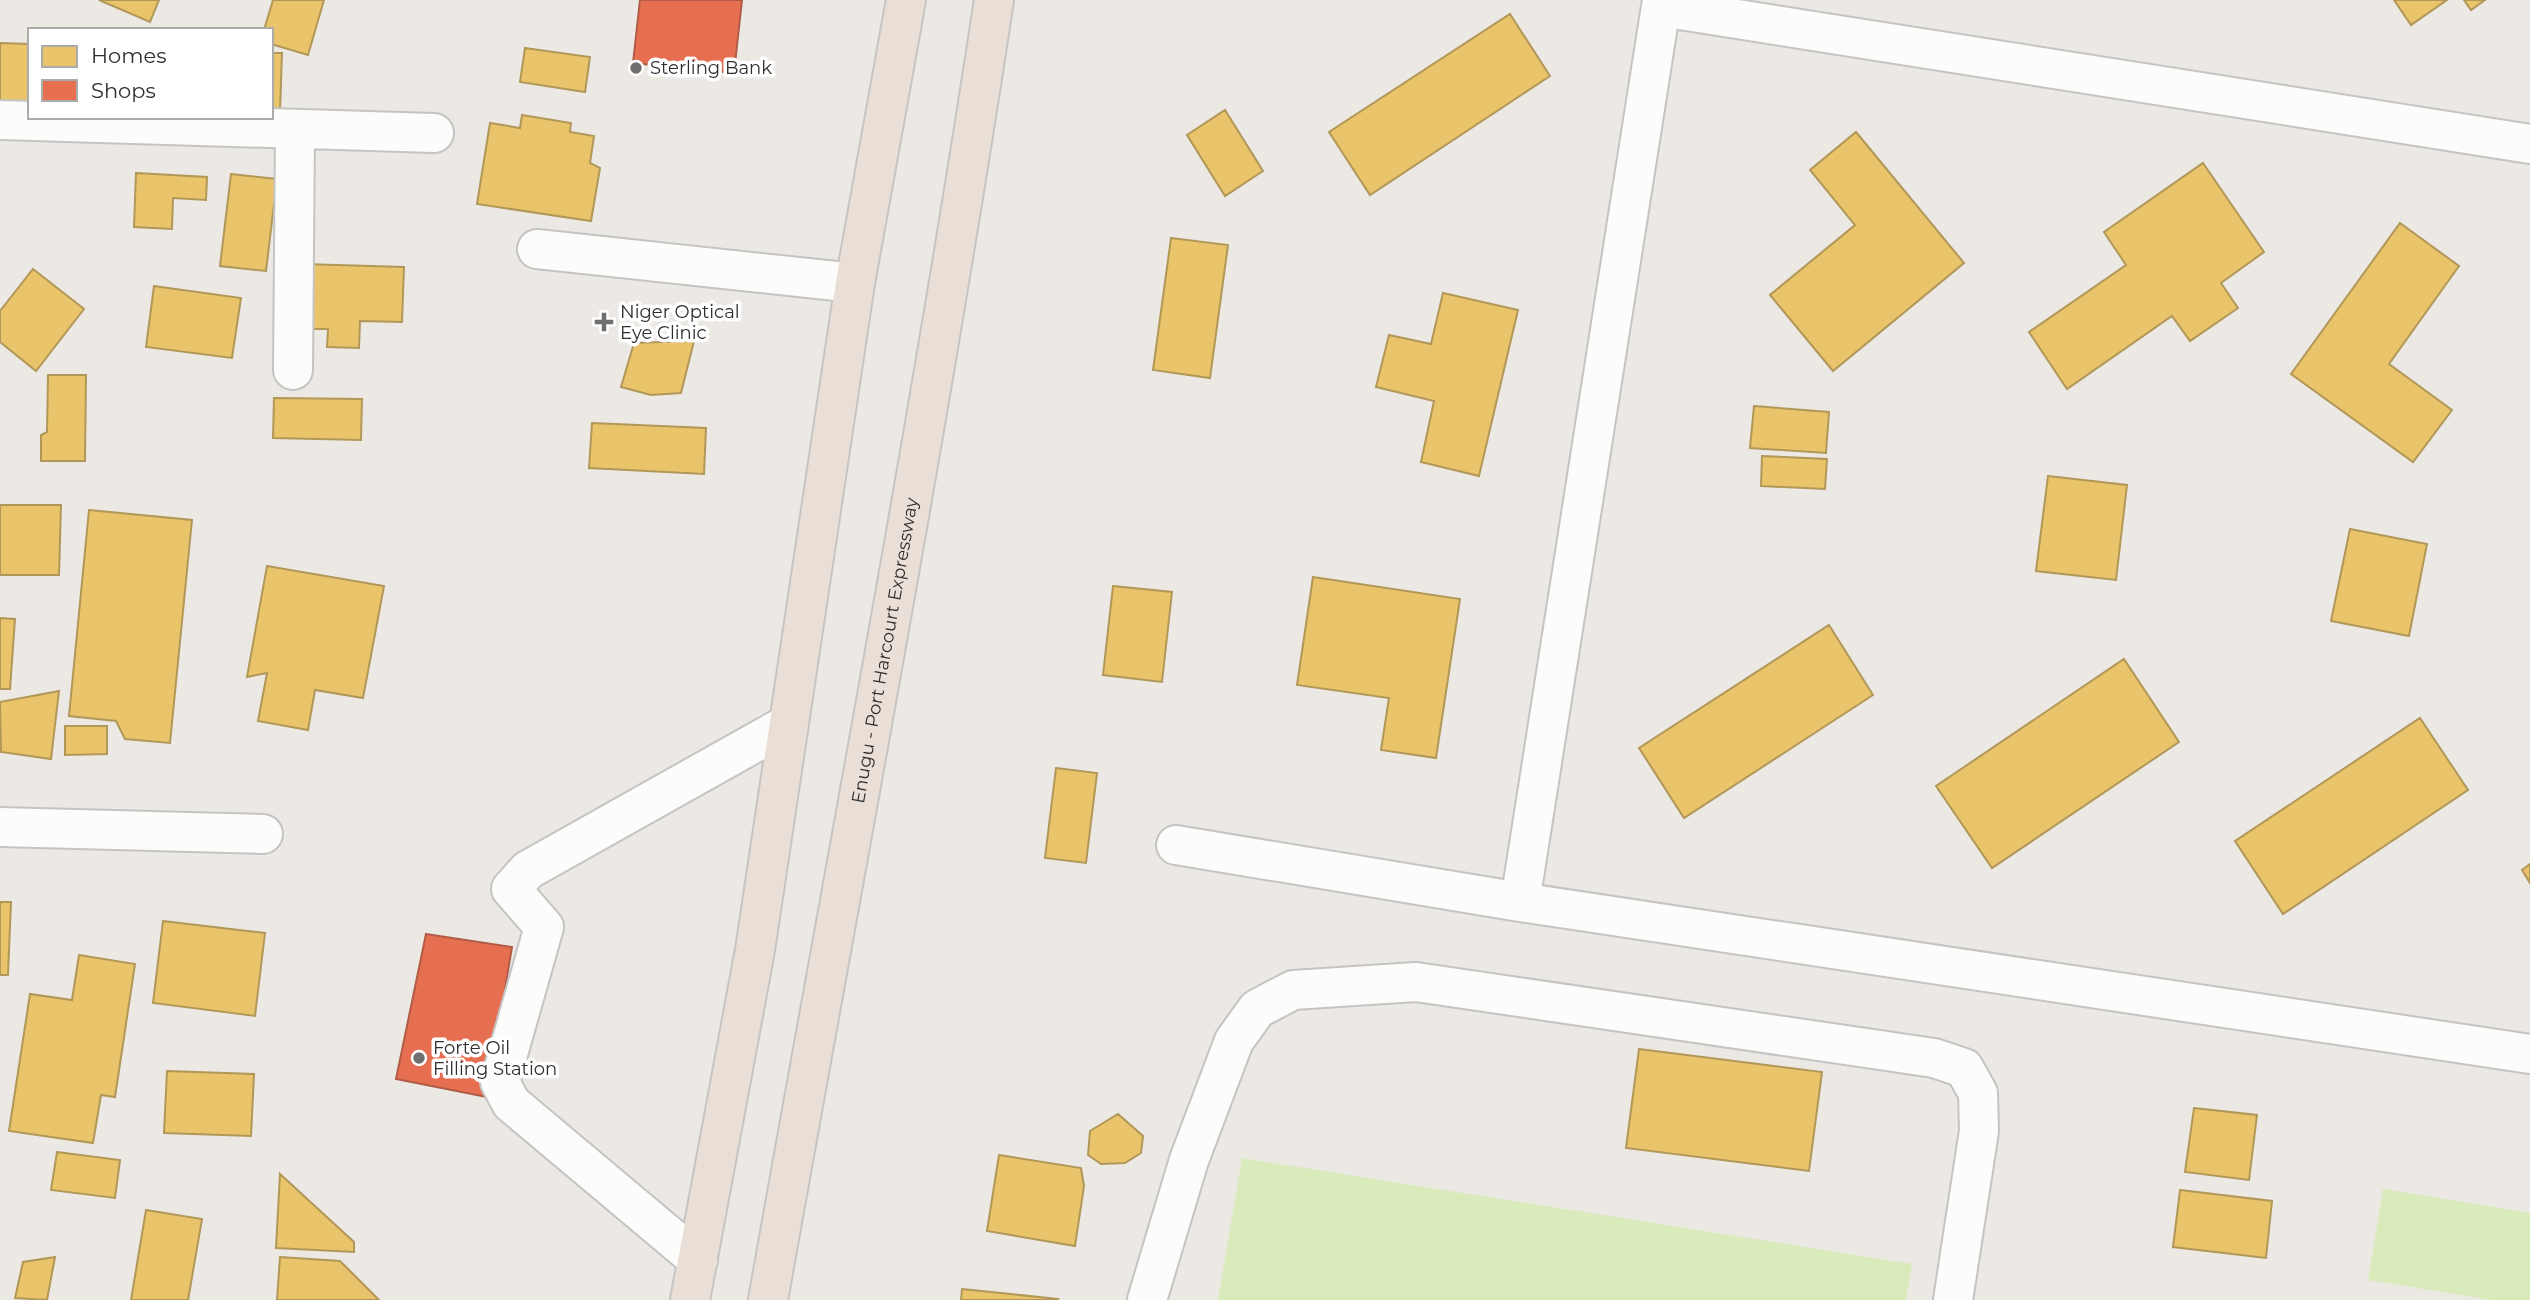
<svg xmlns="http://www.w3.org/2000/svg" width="2530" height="1300" font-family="Montserrat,sans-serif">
<rect width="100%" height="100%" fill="#ece8e4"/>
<!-- pitch -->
<path fill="#d9eabb" d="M1242,1158L1912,1264L1906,1300H1218Z
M2383,1189L2530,1213V1300H2491L2368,1280Z"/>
<!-- homes -->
<path fill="#e9c46a" stroke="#b19758" stroke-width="2" d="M99,0H159L150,22Z
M273,0H324L308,55L271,44V30H264Z
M2394,0H2447L2411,25Z
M2464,0H2485L2471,10Z
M1510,14L1550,76L1370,195L1329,132Z
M0,43L30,44V108L0,107Z
M525,48L590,57L585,92L520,82Z
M271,53H282L280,112H271Z
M1225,110L1263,171L1225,196L1187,135Z
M522,115L571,123L570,132L594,136L590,163L600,168L591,221L477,204L490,123L520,128Z
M1856,132L1964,263L1833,371L1770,295L1855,225L1810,170Z
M2203,163L2264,252L2221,283L2238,308L2190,341L2172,316L2067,389L2029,332L2126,265L2104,232Z
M136,173L207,177L206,200L173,198L172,229L134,227Z
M231,174L277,179L266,271L220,266Z
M2400,223L2459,266L2389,364L2452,410L2413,462L2291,374Z
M1171,238L1228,245L1210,378L1153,370Z
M303,264L404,267L402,322L360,321L359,348L327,347L328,329H301Z
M33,269L84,309L36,371L0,342V311Z
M154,286L241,298L232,358L146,347Z
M1443,293L1518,310L1479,476L1421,462L1434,401L1376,387L1389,335L1431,344Z
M694,341L681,393L651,395L621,387L634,343Z
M48,375H86L85,461H41V435L47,432Z
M274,398L362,399L361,440L273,438Z
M1754,406L1829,412L1826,453L1750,448Z
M592,423L706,428L704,474L589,468Z
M1762,456L1827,459L1825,489L1761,486Z
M2048,476L2127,485L2116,580L2036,571Z
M0,505H61L59,575H0Z
M89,510L192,520L170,743L125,739L116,721L69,716Z
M2350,529L2427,544L2409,636L2331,621Z
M267,566L384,586L363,698L315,690L308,730L258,721L267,673L247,677Z
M1313,577L1460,599L1436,758L1381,750L1389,698L1297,685Z
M1113,586L1172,592L1162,682L1103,675Z
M0,618L15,619L10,689H0Z
M1829,625L1873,695L1684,818L1639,748Z
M2124,659L2179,742L1992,868L1936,786Z
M59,691L51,759L1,752L0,702Z
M2420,718L2468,790L2283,914L2235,841Z
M65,726H107V754L65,755Z
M1056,768L1097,773L1086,863L1045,858Z
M2530,864V883L2522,870Z
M0,902H11L8,975H0Z
M163,921L265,933L255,1016L153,1003Z
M79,955L135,964L115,1097L101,1095L93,1143L9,1131L30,994L72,1000Z
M1639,1049L1822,1072L1809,1171L1626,1148Z
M167,1071L254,1074L251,1136L164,1133Z
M2194,1108L2257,1115L2249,1180L2185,1172Z
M1118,1114L1143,1136L1141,1153L1125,1163L1101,1164L1088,1155L1090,1131Z
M57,1152L120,1160L115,1198L51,1190Z
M999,1155L1081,1168L1084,1186L1075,1246L987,1231Z
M280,1174L354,1242V1252L276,1248Z
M2180,1190L2272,1201L2266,1258L2173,1247Z
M146,1210L202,1219L188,1300H131Z
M55,1257L47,1300L15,1298L23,1262Z
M280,1257L340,1261L379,1300H277Z
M962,1289L1058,1299L1057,1300H961Z"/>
<!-- shops -->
<path fill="#e76f51" stroke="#b05c46" stroke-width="2" d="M640,0H742L734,73L633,63Z
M426,934L512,947L487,1097L396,1079Z"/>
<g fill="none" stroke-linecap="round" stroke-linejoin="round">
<!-- minor casing -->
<g stroke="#c5c4c5" stroke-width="42">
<path id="minor" d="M1661,7L2530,144
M0,120L434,133
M537,249L855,283
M293,370L295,129
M0,827L263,834
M1176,845L1520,902L2530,1054
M1520,902L1662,0
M698,1260L511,1103L500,1082L544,927L511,889L528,870L788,724
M1147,1300L1189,1160L1234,1041L1257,1009L1293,990L1416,982L1934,1058L1964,1068L1978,1093L1979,1131L1953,1300"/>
</g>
<!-- highway casing -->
<g stroke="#c6c5c4" stroke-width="42">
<g id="highway">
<path d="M690,1300L755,950L855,283L906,0"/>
<path id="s1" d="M768,1300C845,867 928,435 994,0"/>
</g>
</g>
<!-- minor -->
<use href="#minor" stroke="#fcfcfb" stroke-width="38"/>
<!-- highway -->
<use href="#highway" stroke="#eadfd6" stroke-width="38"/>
</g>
<!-- markers -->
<g fill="#706f6e" stroke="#fff" stroke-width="2.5">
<circle cx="636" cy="68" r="7"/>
<path d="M600.5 311.5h7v7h7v7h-7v7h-7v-7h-7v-7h7z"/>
<circle cx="419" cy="1058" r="7"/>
</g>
<g text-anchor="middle" stroke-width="7" stroke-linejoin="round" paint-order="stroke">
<!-- poi labels -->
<g font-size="18" fill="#2e2e2e" stroke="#fff" text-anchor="start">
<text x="650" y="74">Sterling Bank</text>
<text x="620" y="318">Niger Optical<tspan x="620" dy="21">Eye Clinic</tspan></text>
<text x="433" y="1054">Forte Oil<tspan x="433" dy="21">Filling Station</tspan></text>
</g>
<!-- street labels -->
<g font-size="18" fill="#2e2e2e" stroke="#fff">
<text dy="6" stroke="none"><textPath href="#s1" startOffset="660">Enugu - Port Harcourt Expressway</textPath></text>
</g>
</g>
<!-- legend -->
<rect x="28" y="28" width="245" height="91" fill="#ffffff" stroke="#ababab" stroke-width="2"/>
<rect x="42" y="46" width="35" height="21" fill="#e9c46a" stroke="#ababab" stroke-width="2"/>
<text x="91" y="63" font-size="21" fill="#2e2e2e">Homes</text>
<rect x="42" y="80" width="35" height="21" fill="#e76f51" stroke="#ababab" stroke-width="2"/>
<text x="91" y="98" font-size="21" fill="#2e2e2e">Shops</text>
</svg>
